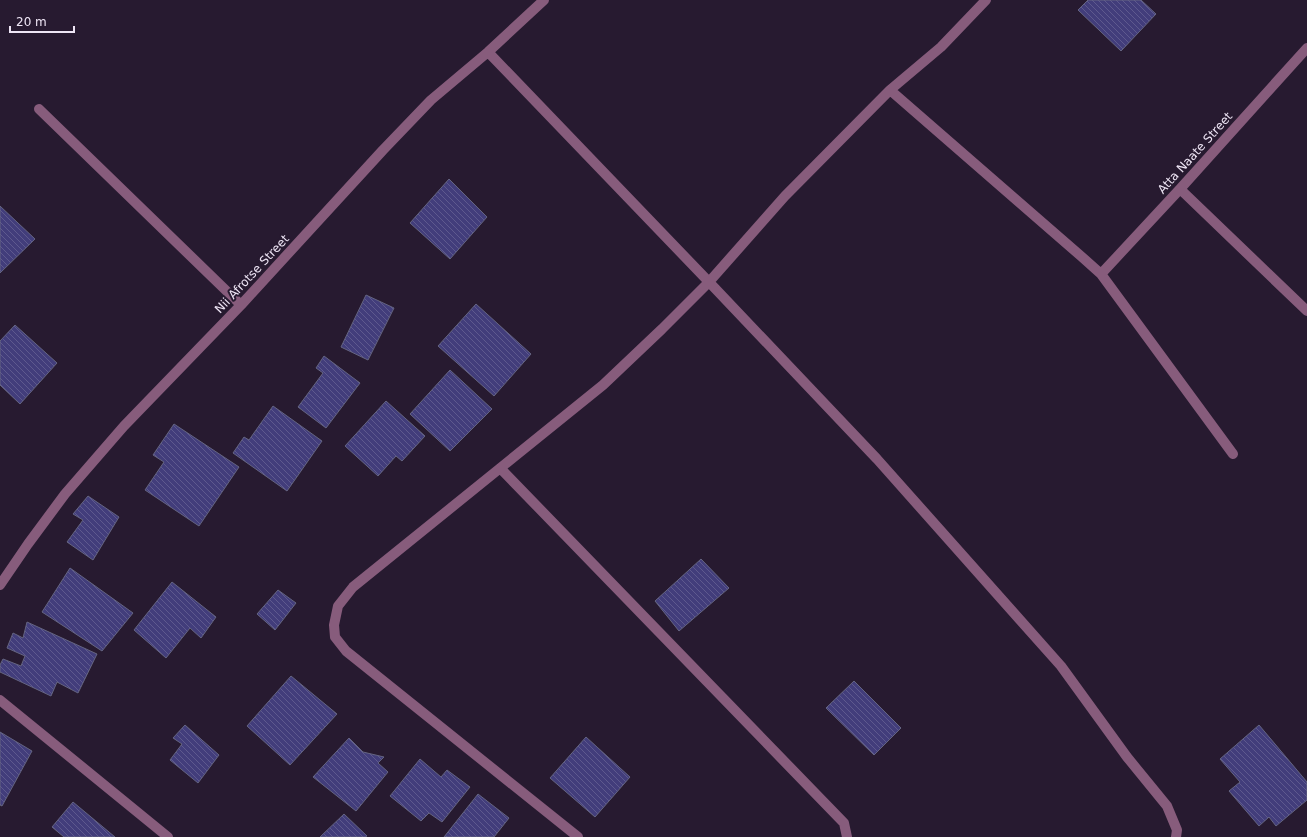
<svg xmlns="http://www.w3.org/2000/svg" width="1307" height="837" font-family="'DejaVu Sans',sans-serif">
<defs>
<pattern id="building-back-hatch" width="6" height="6" patternUnits="userSpaceOnUse"><rect width="6" height="6" fill="#423d7b"/><path d="M-1 5l2 2M0 0l6 6M5-1l2 2" fill="none" stroke="#5e598e"/></pattern>
</defs>
<rect width="100%" height="100%" fill="#271a30"/>
<!-- building -->
<path fill="url(#building-back-hatch)" stroke="#646481" d="M1088,0H1141L1156,14L1121,51L1078,10Z
M449,179L487,217L450,259L410,223Z
M0,206L35,239L0,273Z
M366,295L394,308L368,360L341,347Z
M476,304L531,354L494,396L438,346Z
M15,325L57,363L20,404L0,385V341Z
M324,356L360,383L326,428L298,407L323,373L316,368Z
M450,370L492,409L450,451L410,414Z
M386,401L425,436L402,461L396,456L378,476L345,446Z
M273,406L322,441L287,491L233,453L244,437L249,440Z
M174,424L239,467L199,526L145,490L164,462L153,455Z
M88,496L119,517L93,560L67,542L83,520L73,514Z
M701,559L729,588L679,631L655,601Z
M70,568L133,613L102,651L42,612Z
M172,582L216,617L201,638L190,628L166,658L134,630Z
M278,590L296,603L275,630L257,614Z
M27,622L97,654L78,693L57,682L51,696L0,672V665L3,659L21,666L25,656L7,648L13,633L23,638Z
M291,676L337,714L290,765L247,726Z
M854,681L901,728L874,755L826,708Z
M185,725L219,755L198,783L170,760L182,744L173,738Z
M1259,725L1307,782V800L1276,826L1269,817L1259,826L1229,791L1240,782L1220,759Z
M0,732L32,751L2,806L0,805Z
M586,737L630,777L595,817L550,778Z
M349,738L363,752L384,757L378,763L388,772L356,811L313,777Z
M420,759L441,777L447,770L470,787L442,822L429,813L421,821L390,796Z
M478,794L509,818L494,837H444Z
M73,802L115,837H64L52,827Z
M344,814L367,836L365,837H320Z"/>
<g fill="none" stroke-linecap="round" stroke-linejoin="round">
<!-- minor -->
<path stroke="#875c7c" stroke-width="10" d="M488,52L709,282L877,459L1061,666L1127,757L1167,806L1177,830L1176,837
M890,90L1082,257L1101,274L1233,454
M39,109L241,305
M1180,189L1307,311
M1101,274L1180,189L1307,48
M501,469L844,823L847,837
M0,585L28,544L65,494L124,426L241,305L383,150L431,100L488,52L544,0
M0,700L168,837
M578,837L346,651L335,637L334,625L338,606L353,587L603,385L662,329L709,282L785,196L890,90L941,47L986,0"/>
</g>
<g text-anchor="middle" stroke-width="4" stroke-linejoin="round" paint-order="stroke">
<!-- street labels -->
<g font-size="12" fill="#eee5f5" stroke="#271a30">
<text transform="translate(1195 153) rotate(-48)" y="4">Atta Naate Street</text>
<text transform="translate(252 274) rotate(-47)" y="4">Nii Afrotse Street</text>
</g>
</g>
<!-- scale -->
<path d="M10 26v6h64v-6" fill="none" stroke="#eee5f5" stroke-width="2"/>
<text x="16" y="26" font-size="12" fill="#eee5f5" stroke="#271a30" stroke-width="3" paint-order="stroke">20 m</text>
</svg>
